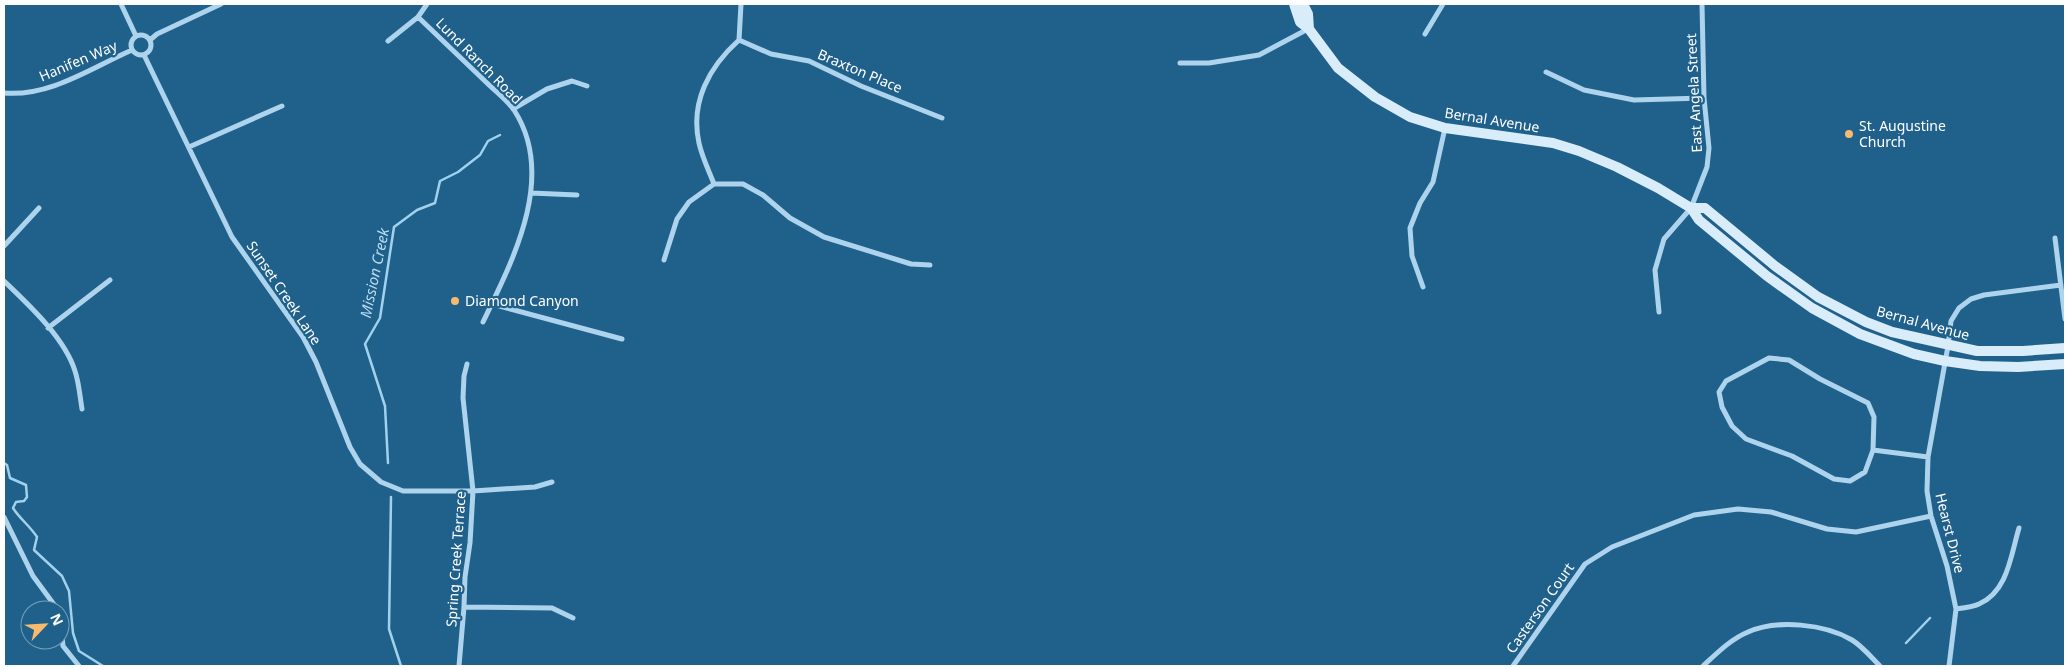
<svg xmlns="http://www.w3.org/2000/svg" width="2069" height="670" font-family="'Noto Sans',sans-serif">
<rect width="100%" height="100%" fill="#20618c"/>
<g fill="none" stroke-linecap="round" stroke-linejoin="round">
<!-- stream -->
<path stroke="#a1d1ed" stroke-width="2.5" d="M4,463L7,465L10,478L26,485L27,497L24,501L16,502L13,508C20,519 30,526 37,537L34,550L62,576L69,591L73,633L79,651L103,666
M388,463L385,406L365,344L380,318L394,227L417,210L435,203L440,181L458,172L480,155L488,141L500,135
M391,497L389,629L401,666
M1906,643L1930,618"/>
<!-- street -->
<path stroke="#add4ec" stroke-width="5" d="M121,4L136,36
M418,17C441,39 464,61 487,83C495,91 507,100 514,110C557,176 513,260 483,322
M1425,34L1443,4
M131 45a10 10 0 1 1 20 0a10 10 0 1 1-20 0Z
M150,40L157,34L221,4
M739,40L771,54L809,61L861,86L942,118
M388,41L418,17L427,4
M144,55L232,237L303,337L316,362L350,447L360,464L381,482L403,491H473L535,487L552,482
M1180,63H1209L1259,55L1308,29
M1546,72L1584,90L1634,100L1704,98
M4,93C50,97 91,68 132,50
M513,109L547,89L572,81L587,86
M189,147L282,106
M714,184H743L763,195L790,218L824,237L911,264L930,265
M531,193L577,195
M2055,238L2065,319
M4,246L39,208
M664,260L677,219L689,202L714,184C709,171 702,157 699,143C690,102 709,67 739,40L741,4
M4,281C28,304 65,338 75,371C79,383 80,397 82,409
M1423,287L1412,256L1410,228L1420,203L1433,182L1445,128
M492,304L622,339
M1659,312L1655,270L1664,239L1691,208L1707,167L1709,148L1704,98L1702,4
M48,328L110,280
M1769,358L1789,360L1820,379L1868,403L1874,417L1873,450L1865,472L1850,481L1834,479L1792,456L1746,439L1732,426L1722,407L1719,392L1726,381Z
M1873,450L1928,457
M4,517L33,576L58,610
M464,607L552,608L573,618
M1956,609C1964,608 1973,607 1979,604C2008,592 2011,554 2019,528
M60,617L63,646L79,666
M459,666L464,607L465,577L470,543L473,491L463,398L464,376L467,364
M1513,666L1585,564L1612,547L1694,515L1738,509L1771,512L1827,529L1856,532L1931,516
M1703,666C1717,653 1731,639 1748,632C1777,619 1825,624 1852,640C1862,646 1872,658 1880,666
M1949,666L1956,609L1947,566L1931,516L1927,491L1928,457L1948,346L1951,321L1959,308L1971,299L1984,295L2061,285"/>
<!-- secondary -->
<path stroke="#d9ecf9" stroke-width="10" d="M1294,4L1300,22L1309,29L1338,68L1375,97L1410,117L1445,128L1553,143L1579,151L1617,167L1658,188L1691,208L1699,220L1767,276L1812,308L1860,334L1914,354L1945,361L1980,366L2018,367L2065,364
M1303,4L1308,14L1309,29
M1691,208H1705L1775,266L1818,297L1866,322L1892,332L1977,351H2023L2065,348"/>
</g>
<!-- markers -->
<g fill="#f9ba6e" stroke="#20618c" stroke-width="2">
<circle cx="1849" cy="134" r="5"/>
<circle cx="455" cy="301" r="5"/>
</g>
<g text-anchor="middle" stroke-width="4.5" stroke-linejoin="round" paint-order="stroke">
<!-- street labels -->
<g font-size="14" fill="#fff" stroke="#20618c">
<text transform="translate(78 61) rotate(-23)" y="5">Hanifen Way</text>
<text transform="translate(479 61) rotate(45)" y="5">Lund Ranch Road</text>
<text transform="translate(860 71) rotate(23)" y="5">Braxton Place</text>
<text transform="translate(1694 93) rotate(-93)" y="5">East Angela Street</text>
<text transform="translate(1492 120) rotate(9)" y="5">Bernal Avenue</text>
<text transform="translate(284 293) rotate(56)" y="5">Sunset Creek Lane</text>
<text transform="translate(1923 323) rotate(15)" y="5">Bernal Avenue</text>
<text transform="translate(1950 533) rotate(76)" y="5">Hearst Drive</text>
<text transform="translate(456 559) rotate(-86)" y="5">Spring Creek Terrace</text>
<text transform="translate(1540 608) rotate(-55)" y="5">Casterson Court</text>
</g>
<!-- poi labels -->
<g font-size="14" fill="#fff" stroke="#20618c" text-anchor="start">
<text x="1859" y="131">St. Augustine<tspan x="1859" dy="16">Church</tspan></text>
<text x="465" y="306">Diamond Canyon</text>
</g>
<!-- water labels -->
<g font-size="15" font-style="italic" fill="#b9ddf3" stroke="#20618c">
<text transform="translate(375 273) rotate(-78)" y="5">Mission Creek</text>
</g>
</g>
<!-- border -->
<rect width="2069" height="670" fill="none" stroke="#ffffff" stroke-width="10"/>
<!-- north arrow -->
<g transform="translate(45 625) rotate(65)"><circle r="24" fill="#20618c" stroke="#79a0ba"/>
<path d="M0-4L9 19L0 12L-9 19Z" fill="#f9ba6e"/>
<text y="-8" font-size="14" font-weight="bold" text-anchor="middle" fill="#ffffff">N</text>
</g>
</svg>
